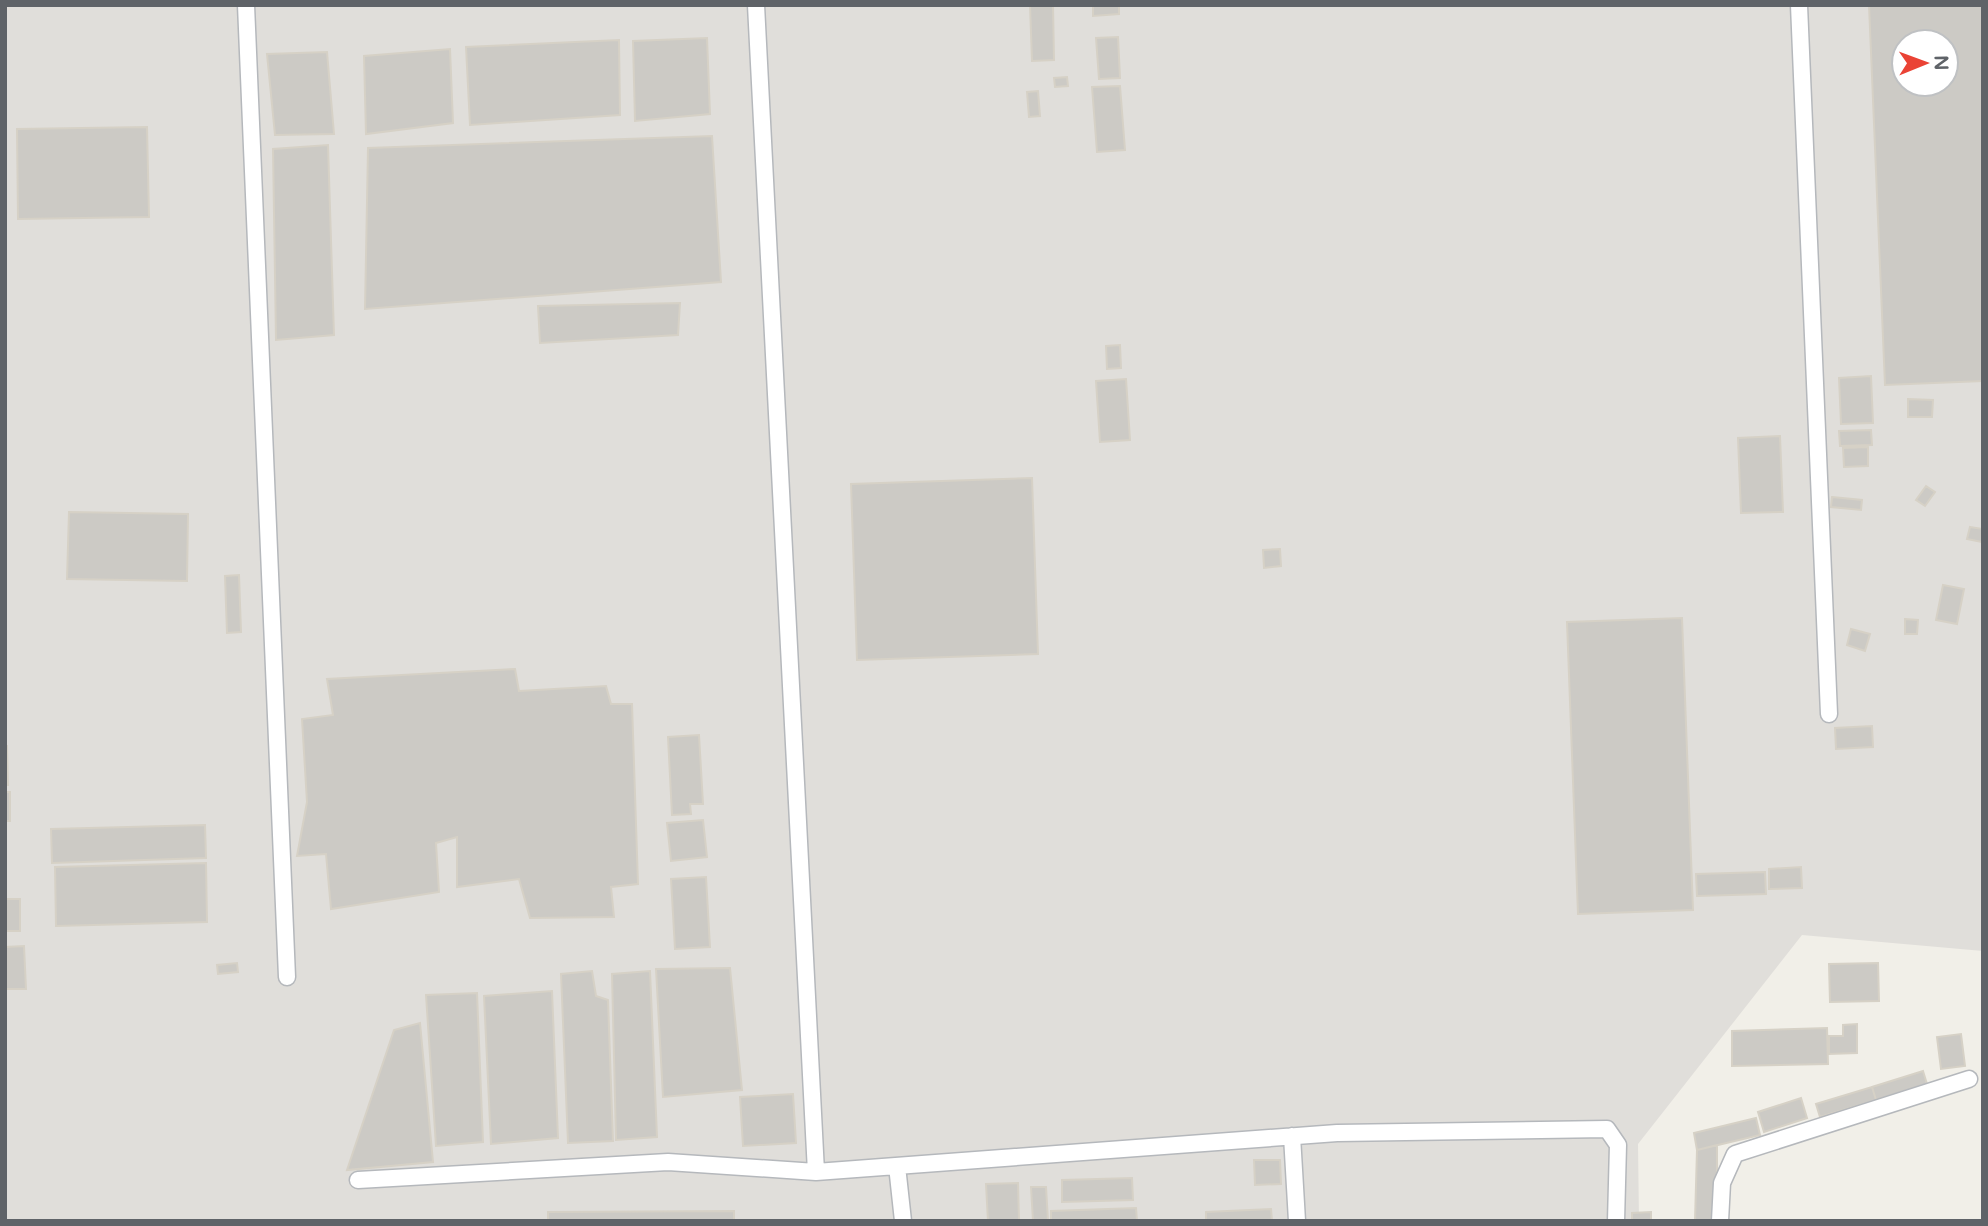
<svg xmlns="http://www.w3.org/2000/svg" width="1988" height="1226" font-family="'Varela Round',sans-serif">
<rect width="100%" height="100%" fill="#f1efe8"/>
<!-- industrial -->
<path fill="#e0deda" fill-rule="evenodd" d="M5,5H1983V951L1802,935L1638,1144L1639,1221H5ZM1904,42H1946V84H1904Z"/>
<!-- building -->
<path fill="#cccac5" stroke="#d6d1c6" stroke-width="2" fill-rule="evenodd" d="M1030,5H1053L1054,60L1032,61Z
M1093,5H1119V14L1093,16Z
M1869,5H1983V381L1885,385ZM1904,42H1946V84H1904Z
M1118,37L1120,78L1099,79L1096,38Z
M707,38L710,114L635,121L633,41Z
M619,40L620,115L470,125L466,47Z
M450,49L453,123L366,134L364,56Z
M327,52L334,134L275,135L267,54Z
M1067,77L1068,86L1055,87L1054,78Z
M1120,86L1125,150L1097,152L1092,87Z
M1038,91L1040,116L1029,117L1027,92Z
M147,127L149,217L18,219L17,129Z
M712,136L721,282L365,309L368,148Z
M328,145L334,335L276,340L273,149Z
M680,303L678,335L540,343L538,306Z
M1120,345L1121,368L1107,369L1106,346Z
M1871,376L1873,423L1841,424L1839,378Z
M1126,379L1130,440L1100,442L1096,381Z
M1908,399L1933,400L1932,417H1908Z
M1871,430L1872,445L1840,446L1839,431Z
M1780,436L1783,512L1741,513L1738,438Z
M1868,447V466L1844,467L1843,448Z
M1032,478L1038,654L857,660L851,484Z
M1926,486L1935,492L1925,506L1916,500Z
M1832,497L1862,500L1861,510L1831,507Z
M69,512L188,514L187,581L67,579Z
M1970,527L1983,529L1982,542L1967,539Z
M1280,549L1281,566L1264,568L1263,550Z
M239,575L241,632L227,633L225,576Z
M1943,585L1964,589L1957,624L1936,620Z
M1682,618L1693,910L1578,914L1567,622Z
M1905,619L1918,620L1917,634H1905Z
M1851,629L1870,634L1865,651L1847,645Z
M515,669L519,691L606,686L611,704H632L638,884L611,887L614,917L530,918L519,879L457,887V837L436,843L439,892L331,909L326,854L297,856L307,802L302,719L333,715L327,679Z
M1872,726L1873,747L1836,749L1835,728Z
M699,735L703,804H690L691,814L672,815L668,737Z
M5,746H7L8,785H5Z
M5,792H10V821H5Z
M703,820L707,857L671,861L667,823Z
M205,825L206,858L52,863L51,829Z
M206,863L207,922L56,926L55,867Z
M1801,867L1802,888L1769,889V869Z
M1765,872L1766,894L1697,896L1696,874Z
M706,877L710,947L675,949L671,879Z
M5,899H20V931H5Z
M24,946L26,989H5V947Z
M237,963L238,972L218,974L217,965Z
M1878,963L1879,1001L1830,1002L1829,964Z
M730,968L742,1090L663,1097L656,969Z
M592,971L596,996L608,1000L613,1141L568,1143L561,974Z
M650,971L657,1137L616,1140L612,974Z
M552,991L558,1138L491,1144L484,996Z
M477,993L483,1142L436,1146L426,995Z
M420,1023L433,1162L347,1170L394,1030Z
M1857,1024V1053L1829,1054V1036H1843V1025Z
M1827,1028L1828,1064L1732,1066V1031Z
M1961,1034L1965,1066L1941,1069L1937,1037Z
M1923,1071L1927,1084L1876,1100L1872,1087Z
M1872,1087L1876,1100L1820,1117L1816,1104Z
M793,1094L796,1143L743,1146L740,1097Z
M1801,1098L1807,1118L1764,1132L1758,1112Z
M1756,1118L1760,1135L1697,1150L1694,1133Z
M1717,1145V1221H1695L1697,1150Z
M1254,1160H1280L1281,1184L1255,1185Z
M1132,1178L1133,1200L1062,1202V1180Z
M1018,1183L1019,1221H988L986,1184Z
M1031,1187H1046L1048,1221H1033Z
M1136,1208L1137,1221H1051V1211Z
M1271,1209L1272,1221H1206V1212Z
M734,1211V1221H548V1212Z
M1651,1212V1221H1632V1213Z"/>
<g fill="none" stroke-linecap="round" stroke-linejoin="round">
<!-- minor casing -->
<g stroke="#b5b8bc" stroke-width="19">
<path id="minor" d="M246,5L287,977
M756,5L816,1172
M1799,5L1829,714
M1292,1136L1297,1221
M897,1166L903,1221
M358,1180L668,1162L816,1172L1337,1133L1607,1129L1618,1145L1616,1221
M1720,1221L1722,1183L1735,1154L1969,1079"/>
</g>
<!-- minor -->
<use href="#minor" stroke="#fff" stroke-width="16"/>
</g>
<!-- border -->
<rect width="1988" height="1226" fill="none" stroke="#5f6368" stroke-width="14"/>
<!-- north arrow -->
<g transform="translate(1925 63) rotate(89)"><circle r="33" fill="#ffffff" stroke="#bfc1c3" stroke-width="2"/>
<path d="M0-5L12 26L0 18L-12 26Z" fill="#ea4335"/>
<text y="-10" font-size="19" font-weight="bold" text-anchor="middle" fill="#5f6368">N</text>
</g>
</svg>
